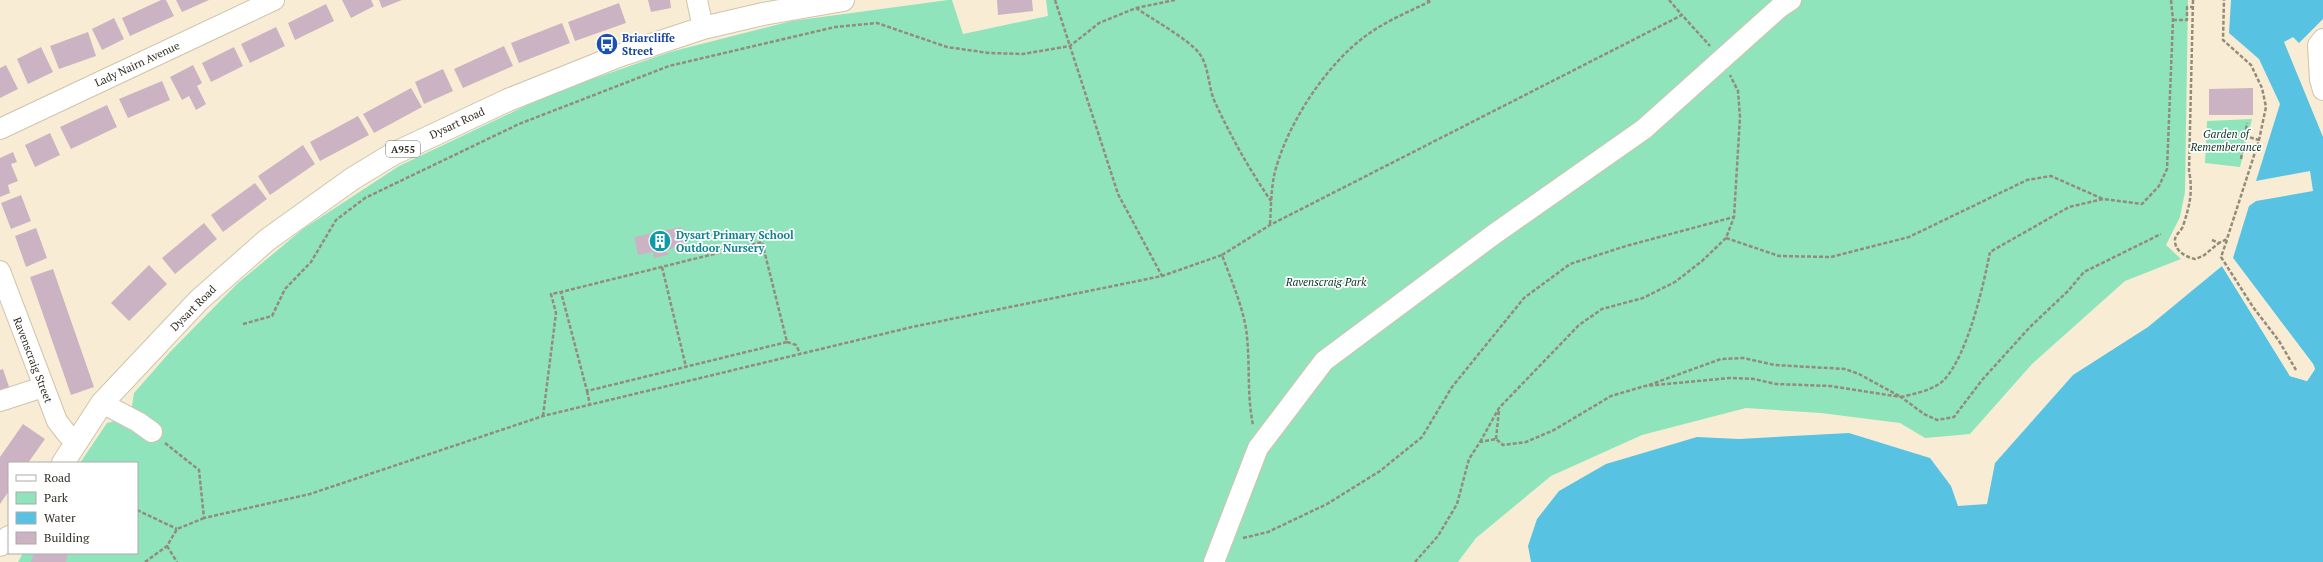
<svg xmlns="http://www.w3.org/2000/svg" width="2323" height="562" font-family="'PT Serif',serif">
<rect width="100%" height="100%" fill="#f8edd4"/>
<!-- green -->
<path fill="#8fe4bc" d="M948,0H952L963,34L1048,16L1046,0H2188L2185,192L2180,217L2166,245L2181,259L2125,281L2032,364L1970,434L1925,438L1900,423L1821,413L1746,408L1642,435L1551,476L1476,538L1458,562H18L23,553H137V463H80L107,423L122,419L132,406L134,393L170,352L238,283L303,229L399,166L555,92L670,52L792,21Z
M2252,119L2240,167L2205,163L2207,121Z"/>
<!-- water -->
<path fill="#58c2e2" d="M2231,0H2323V19L2299,43L2293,37L2284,42L2323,137V562H1531L1528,546L1537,519L1559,491L1606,464L1697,437L1739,439L1849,433L1930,458L1951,486L1958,506L1987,504L1995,463L2073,375L2148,327L2222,266L2290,376L2307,381L2315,369L2313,364L2233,258L2249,206L2256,201L2313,191L2310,171L2256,181L2280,104L2259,59L2229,33Z"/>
<!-- pier -->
<path fill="#f8edd4" d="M2233,258L2313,364L2315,369L2307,381L2290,376L2222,266L2223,265L2292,375L2306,379L2313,369L2311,366L2232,260Z"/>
<!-- building -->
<path fill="#cbb3c3" d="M161,0H166L174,16L130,36L122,18Z
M176,0H209L182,12Z
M342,0H371L374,6L351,18Z
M379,0H402L382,8Z
M648,0H670L671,8L651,12Z
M997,0H1032L1033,11L998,15Z
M619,3L626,23L575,41L568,22Z
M326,4L334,21L295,40L288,23Z
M114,18L124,39L102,50L92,29Z
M562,23L570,43L519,63L511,43Z
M276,27L285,46L250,63L241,44Z
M88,32L96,56L59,69L50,46Z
M504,46L513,66L463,88L454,69Z
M41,47L53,72L28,84L17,59Z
M234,47L243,66L211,82L202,63Z
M6,65L18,89L0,98V68Z
M193,65L202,83L197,86L206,104L196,110L189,96L182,100L170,77Z
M443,69L453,91L424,104L415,82Z
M162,81L170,100L128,118L119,99Z
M411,88L422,107L374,133L363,114Z
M2253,88V115H2209V89Z
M107,105L117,127L71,149L60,127Z
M358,116L369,135L320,161L310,142Z
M50,133L60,155L35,167L25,145Z
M303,145L315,164L270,195L258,176Z
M13,152L17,162L11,164L18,181L8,185L10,193L0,197V158Z
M255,183L267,199L223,232L211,215Z
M21,195L31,221L11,229L1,203Z
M204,223L217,239L175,274L162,258Z
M681,227L685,246L666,250L668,255L654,258L653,252L638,255L634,237Z
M36,228L47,258L26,267L15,236Z
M149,265L167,284L129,321L111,303Z
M53,269L94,387L71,395L30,277Z
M3,369L11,393L0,397V370Z
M23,424L45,439L28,463H9V491L0,504V457Z
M34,553H66L68,554L66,562H31Z"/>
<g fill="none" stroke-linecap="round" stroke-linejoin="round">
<!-- minor casing -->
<g stroke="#cfc4ac" stroke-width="22">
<path id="minor" d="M697,0L703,28
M2323,39L2318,45L2320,79L2323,90
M0,129L274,0
M0,271L57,421L67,434L77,442
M0,401L43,387
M102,403L138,422L152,432
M1214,562L1258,448L1324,361L1493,235L1644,129L1779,8L1791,0"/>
</g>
<!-- major casing -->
<g stroke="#cfc4ac" stroke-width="24">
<path id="major" d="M63,463L102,403L199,300L267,240L352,179L393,154L508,100L618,56L703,28L763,14L843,0
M0,545L9,537"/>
</g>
<!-- path -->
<path stroke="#948c7b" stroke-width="2.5" stroke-dasharray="4 2" stroke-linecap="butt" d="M1055,0L1118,194L1162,276
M1669,0L1682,15
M2193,0L2189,171C2193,191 2190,205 2183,226C2182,230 2176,234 2175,239C2174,251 2186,257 2195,259L2203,256L2219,243
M1136,8C1152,19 1188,39 1199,53C1209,66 1208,85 1214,100C1230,135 1249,169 1271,201
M2173,20H2187V7H2193
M2209,138H2224L2238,134L2259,140
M2241,159L2247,123
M1270,224C1271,208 1271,191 1274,176C1285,127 1326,64 1367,35C1386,21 1410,11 1431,1L1427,0
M1726,238L1779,256L1831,257L1909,237L2027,180L2051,176L2103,199
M2212,240L2219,243L2227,239L2259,140L2266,107L2262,88L2251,65L2223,40L2224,0
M2227,240L2221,257L2253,307L2279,341L2296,370
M1222,255L1270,225L1682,15L1710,46
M662,267L686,367
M243,324L272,316L285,289L311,262L336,220L365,198L519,124L669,66L835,27L877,23L947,47L989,53L1023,54L1070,46L1099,23L1136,8L1175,0
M787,342L796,345L800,353
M1649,385L1721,359L1743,358L1775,365L1845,369L1859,374L1901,397C1914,394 1934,390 1944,380C1968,354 1983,287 1990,252L2069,207L2103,199L2142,204L2159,186L2167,169L2173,20L2171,0
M587,391L590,405
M543,416L556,313L551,294L561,292L762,242L787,342L587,391L561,292
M1496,439L1499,410
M1480,442L1499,408L1579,325L1602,309L1643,298L1675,282L1702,261L1726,238L1734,217L1740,117L1738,91L1730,75
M165,443L199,470L204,518L310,494L543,416L912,327L1162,276L1222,255C1231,280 1245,311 1247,337C1250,367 1247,396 1253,425
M137,510L177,529
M1243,538L1268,532L1327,504L1380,471L1422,437L1452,387L1524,298L1570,264L1626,246L1734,217
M167,546L177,562
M145,562L167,546L177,529L204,518
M1415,562L1438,536L1457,504L1469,459L1480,442L1496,439L1503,445L1526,442L1554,430L1611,396L1645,386L1730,378L1754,379L1776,384L1830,386L1901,397L1924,414L1937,420L1954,417L1982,380L2030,327L2068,291L2084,272L2161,234"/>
<!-- minor -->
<use href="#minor" stroke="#fff" stroke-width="20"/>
<!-- major -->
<use href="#major" stroke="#fff" stroke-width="22"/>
</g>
<!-- icons -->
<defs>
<g id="bus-disc" transform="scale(1.15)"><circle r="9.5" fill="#1a4fb4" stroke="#fff"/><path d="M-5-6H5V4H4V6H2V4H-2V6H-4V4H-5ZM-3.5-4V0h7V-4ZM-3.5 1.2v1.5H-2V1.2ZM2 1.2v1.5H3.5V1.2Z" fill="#fff"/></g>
<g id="building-disc" transform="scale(1.15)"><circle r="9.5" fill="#0f9aa8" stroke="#fff"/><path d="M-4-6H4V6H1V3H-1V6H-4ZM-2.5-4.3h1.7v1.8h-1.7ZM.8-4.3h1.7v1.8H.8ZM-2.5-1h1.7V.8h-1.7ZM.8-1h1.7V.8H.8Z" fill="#fff"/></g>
</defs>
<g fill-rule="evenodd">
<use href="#bus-disc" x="607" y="44"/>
<use href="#building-disc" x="660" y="241"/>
</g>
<g text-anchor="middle" stroke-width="3.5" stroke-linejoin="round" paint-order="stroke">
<!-- shield labels -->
<rect fill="#fff" stroke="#6f6c65" stroke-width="1" x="386" y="141" width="34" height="16" rx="3"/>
<g font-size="10" font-weight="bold" fill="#312d23">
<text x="403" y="153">A955</text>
</g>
<!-- transit labels -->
<g font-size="11" font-weight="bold" fill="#164399" stroke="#fff" text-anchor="start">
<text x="622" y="42">Briarcliffe<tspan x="622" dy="13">Street</tspan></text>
</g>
<!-- street labels -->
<g font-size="11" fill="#312d23" stroke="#fff">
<text transform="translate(137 64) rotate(-25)" y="4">Lady Nairn Avenue</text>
<text transform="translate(457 123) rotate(-25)" y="4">Dysart Road</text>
<text transform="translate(193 308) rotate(-45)" y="4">Dysart Road</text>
<text transform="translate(33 360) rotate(69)" y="4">Ravenscraig Street</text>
</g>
<!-- park labels -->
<g font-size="11" font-style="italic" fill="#093323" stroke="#fff">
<text x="2226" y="138">Garden of<tspan x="2226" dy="13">Rememberance</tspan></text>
<text x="1326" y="286">Ravenscraig Park</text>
</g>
<!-- culture labels -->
<g font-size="11" font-weight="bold" fill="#0d838f" stroke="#fff" text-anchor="start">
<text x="676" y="239">Dysart Primary School<tspan x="676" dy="13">Outdoor Nursery</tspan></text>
</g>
</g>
<!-- legend -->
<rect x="8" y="462" width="130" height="92" fill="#ffffff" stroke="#adaba7"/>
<rect x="16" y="475" width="20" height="6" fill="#ffffff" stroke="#adaba7"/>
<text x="44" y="482" font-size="12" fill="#312d23">Road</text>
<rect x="16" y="492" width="20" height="12" fill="#8fe4bc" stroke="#adaba7"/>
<text x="44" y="502" font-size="12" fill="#312d23">Park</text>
<rect x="16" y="512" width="20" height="12" fill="#58c2e2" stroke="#adaba7"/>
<text x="44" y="522" font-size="12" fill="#312d23">Water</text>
<rect x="16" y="532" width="20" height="12" fill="#cbb3c3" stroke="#adaba7"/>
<text x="44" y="542" font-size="12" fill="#312d23">Building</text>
</svg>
